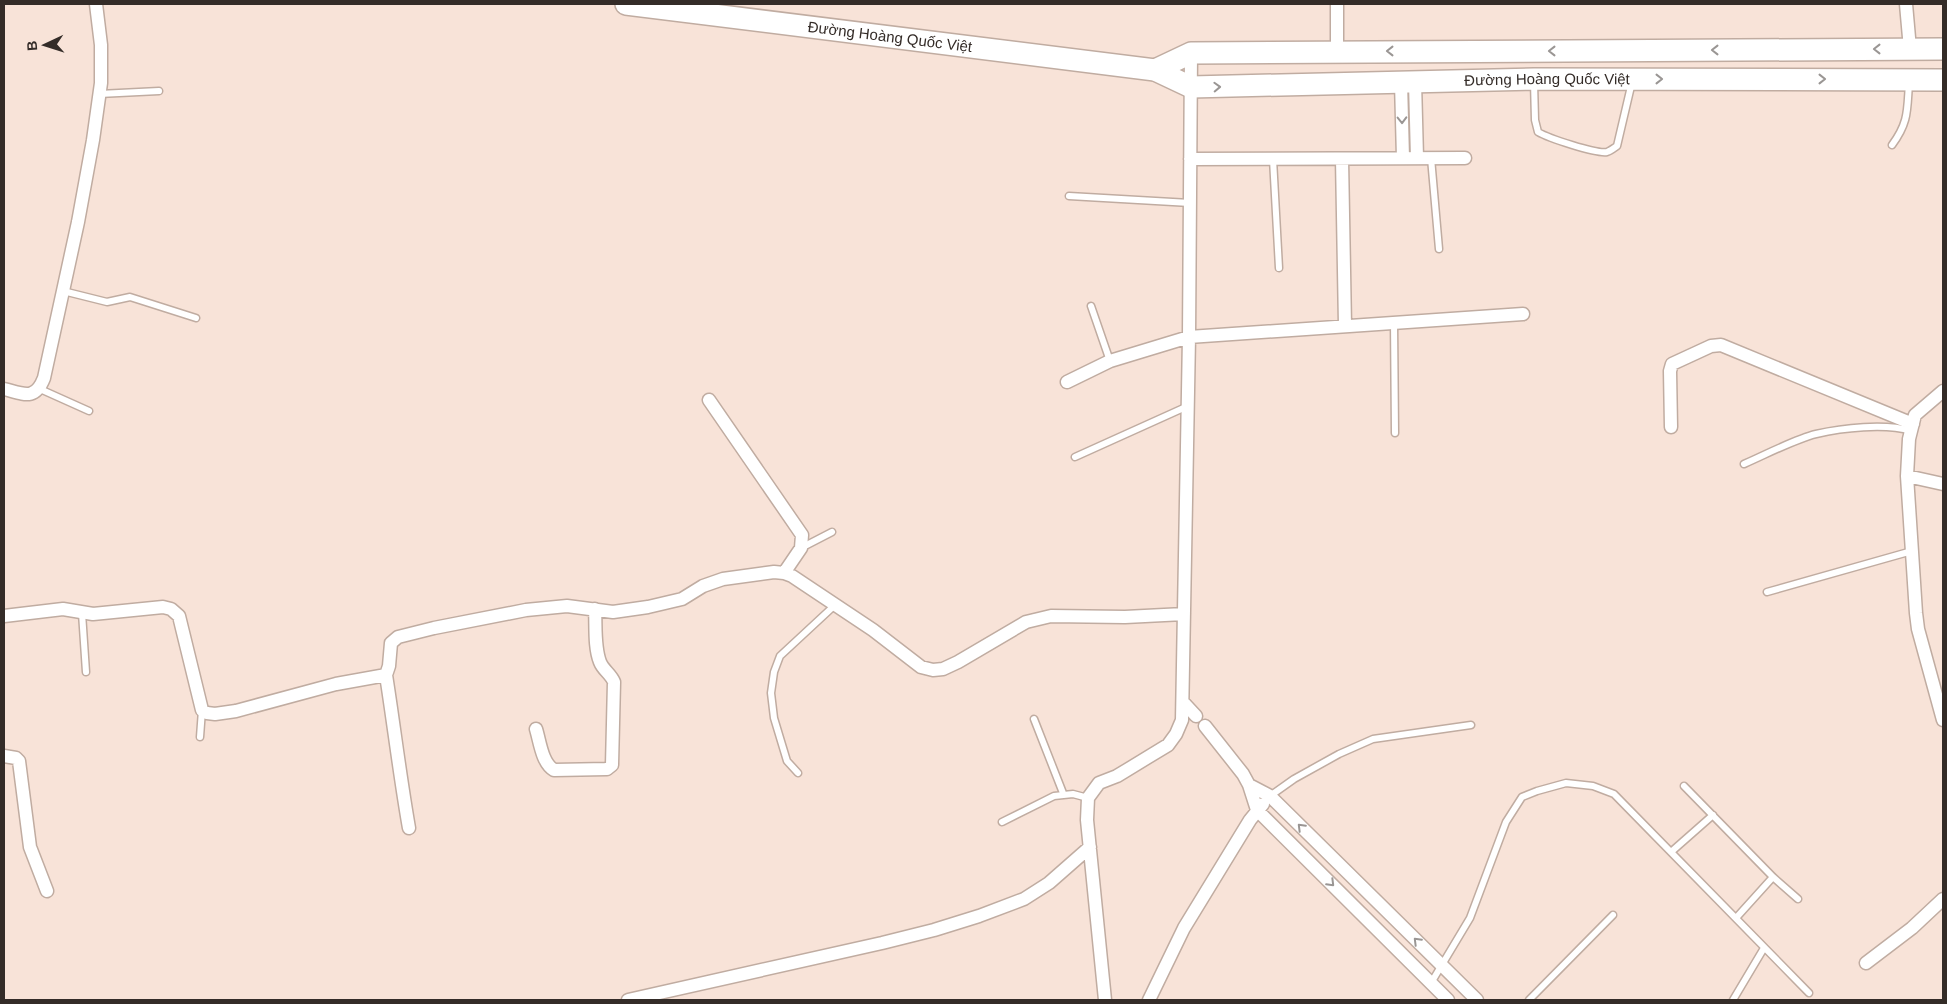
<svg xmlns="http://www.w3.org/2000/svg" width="1947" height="1004" font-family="Arial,sans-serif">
<rect width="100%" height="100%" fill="#f8e3d8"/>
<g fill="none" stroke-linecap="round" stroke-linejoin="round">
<!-- service casing -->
<g stroke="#c0aca1" stroke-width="9">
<path id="service" d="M1534,82L1535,120L1538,132C1548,138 1596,154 1607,152C1610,151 1614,148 1617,146L1632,82
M99,94L159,91
M1892,145C1909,122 1907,110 1909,83
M1431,158L1439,249
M1273,159L1279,268
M1069,196L1190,203
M63,291L107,302L130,297L196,318
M1091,306L1110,361
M1394,322L1395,433
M40,389L89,411
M1075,457L1188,406
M1744,464C1765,455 1795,439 1816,434C1842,428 1885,423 1911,431
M801,548L832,532
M1767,592L1912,551
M82,613L86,672
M1034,719L1063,793
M200,737L202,710
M798,773L787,761L774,718L771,693L774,672L780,656L835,605
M1684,786L1773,877L1798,899
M1270,796L1294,779L1339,754L1373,739L1471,725
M1002,822L1054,796L1073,794L1088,798
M1671,852L1713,815
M1736,918L1773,877
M1431,983L1470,918L1506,822L1522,797L1537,791L1566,783L1593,786L1614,794L1809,993
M1529,1000L1613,915
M1733,1000L1764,948"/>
</g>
<!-- minor casing -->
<g stroke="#c0aca1" stroke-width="15">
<path id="minor" d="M1906,4L1910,49
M1337,52V4
M1401,82L1403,158
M1415,82L1417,158
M1190,159L1465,158
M1342,159L1345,326
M1067,382L1110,361L1189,337L1523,314
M4,389C24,394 35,401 44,378L78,222L93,140L101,83V45L96,4
M1943,391L1915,415L1909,439L1907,476L1916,613L1918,629L1943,720
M709,400L802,535L801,548L784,573
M1671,427L1670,371L1672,364L1711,346L1721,345L1913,424
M1907,476L1943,484
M4,616L63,609L93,614L163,607L171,609L179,616L202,710L207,713L215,714L236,711L336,684L386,675L389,666L391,643L398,637L434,628L526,610L567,606L613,612L648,607L682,599L703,586L723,579L774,572L784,573L792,576L873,630L921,667L933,670L943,669L958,662L1026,622L1051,616L1125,617L1184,614
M386,675C394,726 400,777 409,828
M1183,702L1196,716
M1205,726L1243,774L1249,785
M536,729C540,742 542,763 554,770L607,769L612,765L614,682C611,674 603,670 600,662C594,647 596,626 595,609
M4,756L16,758L19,761L30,847L47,891
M1866,963L1912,928L1943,899
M628,1000L882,943L934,930L979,916L1024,899L1049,883L1090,847
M1105,1000L1087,820L1088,798L1099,783L1117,776L1168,745L1176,734L1182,720L1189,337L1191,53
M1149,1000L1184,928L1250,820L1263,804
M1448,1000L1257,810L1249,785L1270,796L1477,1000"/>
</g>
<!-- trunk casing -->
<g stroke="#c0aca1" stroke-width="24">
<g id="trunk">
<path id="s1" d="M626,4L1155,70L1191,87L1534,79L1943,80"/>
<path d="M1155,70L1191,53L1943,49"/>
</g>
</g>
<!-- service -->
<use href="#service" stroke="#fff" stroke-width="6"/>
<!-- minor -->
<use href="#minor" stroke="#fff" stroke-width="12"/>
<!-- trunk -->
<use href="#trunk" stroke="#fff" stroke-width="21"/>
</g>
<!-- one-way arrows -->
<defs><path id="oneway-chevron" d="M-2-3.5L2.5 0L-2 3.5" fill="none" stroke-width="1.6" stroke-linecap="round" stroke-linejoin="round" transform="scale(1.25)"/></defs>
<g stroke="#9a9694">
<use href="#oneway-chevron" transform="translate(1877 49) rotate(180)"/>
<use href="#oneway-chevron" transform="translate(1715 50) rotate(180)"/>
<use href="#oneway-chevron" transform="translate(1390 51) rotate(180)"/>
<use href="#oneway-chevron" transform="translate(1552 51) rotate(180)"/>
<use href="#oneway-chevron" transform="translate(1659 79)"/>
<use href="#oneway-chevron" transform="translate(1822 79)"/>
<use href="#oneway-chevron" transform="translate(1217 87) rotate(-2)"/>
<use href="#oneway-chevron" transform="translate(1402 120) rotate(89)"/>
<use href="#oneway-chevron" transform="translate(1301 827) rotate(-135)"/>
<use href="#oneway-chevron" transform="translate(1331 883) rotate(45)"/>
<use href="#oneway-chevron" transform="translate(1417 941) rotate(-135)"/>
</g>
<g text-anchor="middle" stroke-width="4.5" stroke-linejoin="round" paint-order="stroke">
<!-- street labels -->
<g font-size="15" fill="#342c28" stroke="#f8e3d8">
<text dy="5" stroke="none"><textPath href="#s1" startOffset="266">Đường Hoàng Quốc Việt</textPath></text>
<text dy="5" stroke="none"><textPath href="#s1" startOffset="929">Đường Hoàng Quốc Việt</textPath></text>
</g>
</g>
<!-- border -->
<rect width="1947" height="1004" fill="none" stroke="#342c28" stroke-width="10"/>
<!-- north arrow -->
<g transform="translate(45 45) rotate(266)" stroke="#f8e3d8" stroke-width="4" paint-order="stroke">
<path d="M0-4L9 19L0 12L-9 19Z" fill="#342c28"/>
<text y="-8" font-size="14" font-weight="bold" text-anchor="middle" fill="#342c28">B</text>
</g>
</svg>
